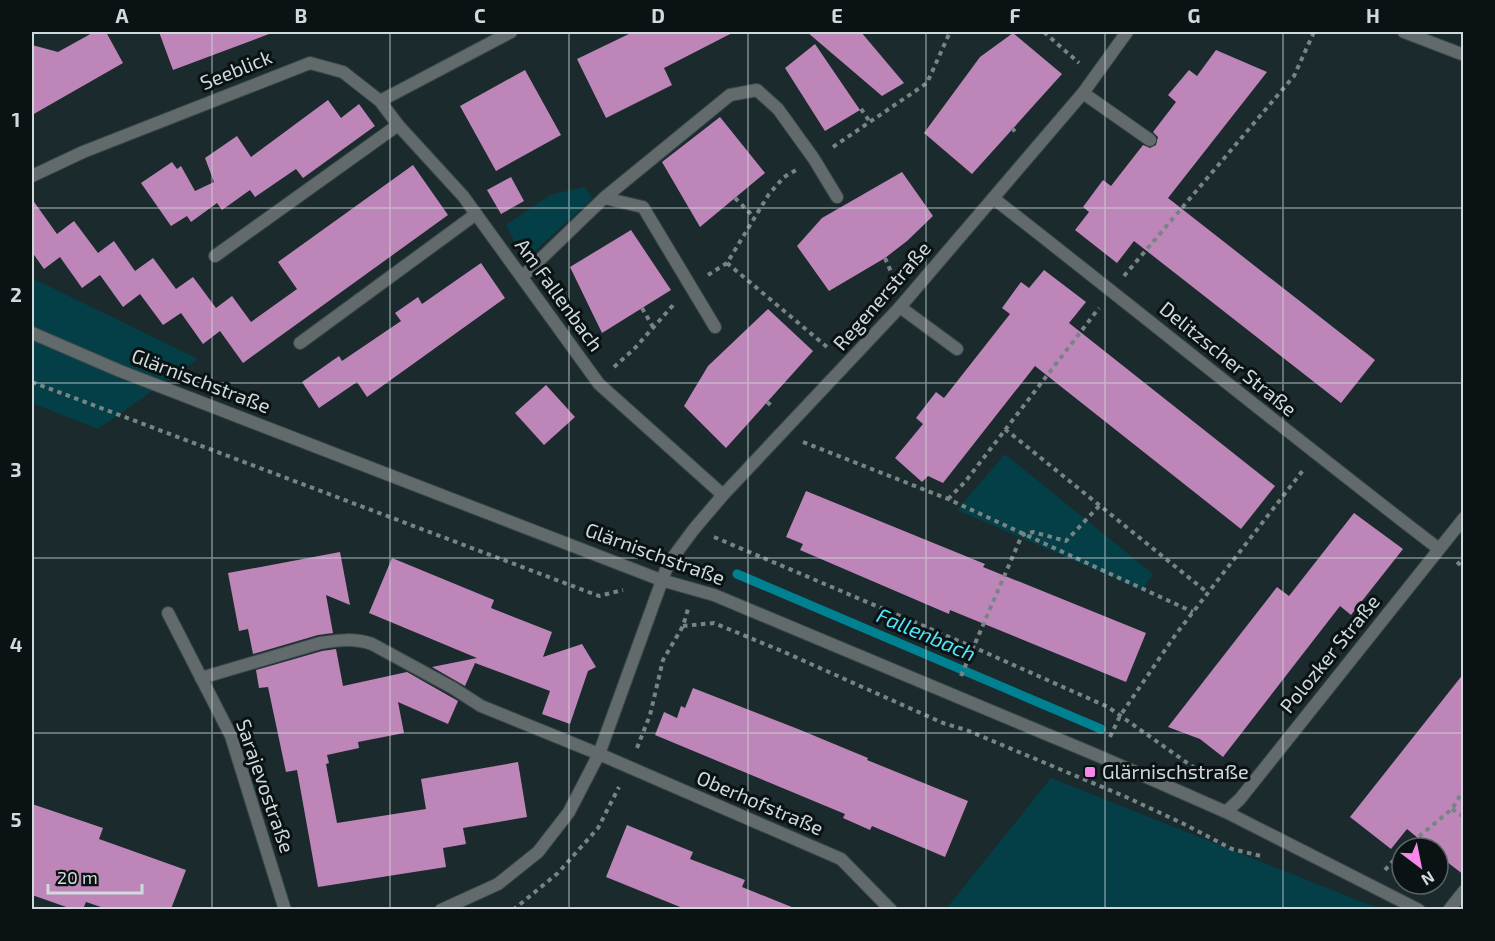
<svg xmlns="http://www.w3.org/2000/svg" width="1495" height="941" font-family="'Exo 2',sans-serif">
<rect width="100%" height="100%" fill="#1b2b2d"/>
<!-- green -->
<path fill="#043e46" d="M584,187L593,198L524,261L506,225L550,195Z
M32,278L198,359L98,429L32,403Z
M1005,454L1153,574L1142,590L957,510Z
M1051,778L1380,909H946Z"/>
<g fill="none" stroke-linecap="round" stroke-linejoin="round">
<!-- stream -->
<path stroke="#008191" stroke-width="9" d="M737,574L1101,729"/>
</g>
<!-- building -->
<path fill="#be86b8" d="M94,32H106L123,63L32,115V45L58,52Z
M159,32H269V34L173,70Z
M633,32H734L664,68L672,85L606,118L577,59Z
M807,32H861L904,83L882,96Z
M1013,33L1062,74L972,174L924,133L980,57Z
M815,44L860,110L825,131L785,68Z
M1216,50L1267,72L1168,198L1375,360L1341,403L1134,241L1117,263L1075,230L1089,212L1083,207L1103,180L1111,186L1143,145L1150,148L1156,145L1158,137L1153,132L1176,102L1168,95L1189,70L1197,76Z
M525,70L561,135L496,171L460,106Z
M328,100L341,118L359,104L375,126L303,178L296,169L255,197L250,190L222,210L217,203L191,222L187,216L171,226L141,183L172,162L177,169L181,166L195,191L214,182L205,158L237,136L251,157Z
M720,117L765,173L700,227L662,162Z
M413,165L448,215L243,363L220,331L203,344L181,313L163,325L140,294L123,307L100,275L82,288L60,257L44,269L32,252V199L57,234L74,221L98,253L114,241L135,271L153,258L176,289L193,277L216,308L232,296L251,322L297,289L278,262Z
M902,172L933,216L907,241L885,258L829,291L797,246L822,218Z
M511,177L524,201L501,214L487,190Z
M631,230L671,290L602,333L570,267Z
M481,263L505,298L367,397L357,382L319,408L302,382L339,356L342,361L401,321L395,313L418,297L422,304Z
M1044,270L1086,302L1069,323L1275,486L1241,529L1035,366L943,483L928,476L922,482L895,458L923,424L916,418L936,392L944,398L1010,314L1002,308L1021,282L1029,288Z
M768,309L813,351L726,448L684,406L708,366Z
M546,385L575,417L544,445L515,413Z
M806,491L985,564L983,567L1146,633L1126,682L950,610L949,614L800,550L803,544L786,537Z
M1354,513L1403,549L1351,615L1340,606L1223,757L1200,739L1168,727L1277,587L1289,596Z
M340,552L350,605L326,595L333,633L318,635L253,654L248,629L239,631L228,573Z
M392,558L494,600L491,608L552,632L543,657L582,644L596,667L588,671L570,724L542,714L550,691L475,663L465,686L432,667L477,658L369,613Z
M336,649L343,686L407,672L458,701L448,724L398,702L404,733L358,742L359,748L327,755L329,763L326,764L337,823L426,809L421,779L518,762L527,817L463,828L466,844L443,848L446,867L318,887L297,770L286,772L268,687L259,688L256,670L322,651Z
M1464,673V875L1438,855V848H1430L1407,829L1391,849L1350,817Z
M693,688L798,729L868,758L867,760L968,801L945,857L872,826L870,830L843,818L845,814L655,735L664,712L677,718L681,706L685,708Z
M32,804L103,828L99,839L186,870L171,909H107L86,902L83,909H72L32,895Z
M627,825L693,852L690,859L745,880L742,887L794,908V909H685L606,877Z"/>
<g fill="none" stroke-linecap="round" stroke-linejoin="round">
<!-- service casing -->
<g stroke="#384749" stroke-width="14">
<path id="service" d="M1083,93L1150,140
M604,198L643,207L715,327
M215,256L398,125
M522,277L604,198L730,95L757,90L778,109L814,159L837,197
M900,307L957,349
M300,343L476,214
M201,678L320,643C339,640 354,638 372,644L453,688L481,706L599,754
M1449,910L1464,891"/>
</g>
<!-- minor casing -->
<g stroke="#384749" stroke-width="14">
<path id="minor" d="M1404,32L1464,55
M380,101L511,32
M32,176L83,152L310,63L343,72L380,101L398,125L463,196L599,384L723,495
M993,198C1142,314 1289,434 1439,549
M32,333L120,371L661,580L714,595L1101,757L1226,812L1419,910
M168,613L231,736L285,910
M599,754L841,859L891,910
M1226,812L1240,799L1464,518
M441,910L498,884L538,852L569,812L599,754L668,564L694,529L723,495L900,307L1083,93L1127,32"/>
</g>
<!-- path -->
<path stroke="#778486" stroke-width="4" stroke-dasharray="4.5 4.5" stroke-linecap="butt" d="M1044,32L1079,63
M861,109L870,122
M1012,128L1017,134
M833,147L927,83L950,32
M735,198L754,217
M885,258L892,274
M727,263L827,347
M708,275L727,263L769,194L784,177L796,170
M1124,276L1294,76L1314,32
M642,308L653,327
M614,367L635,348L675,303
M32,382L599,596L623,590
M767,402L773,407
M1005,429L1208,593
M803,442L948,499L1193,612
M948,499L965,482L1099,308
M714,537L973,647L1108,707L1210,779
M1457,562L1464,568
M683,626L714,623L784,652L943,723L969,731L1126,797L1184,824L1232,849L1261,856
M961,676L1022,535L1033,532L1066,541L1100,505
M1110,737L1120,716L1176,634L1304,469
M637,748L650,715L663,660L683,626L688,609
M1452,809L1464,817
M1405,848L1452,809L1464,789
M1385,870L1402,851
M513,910L558,873L598,828L619,787"/>
<!-- service -->
<use href="#service" stroke="#626a6b" stroke-width="12"/>
<!-- minor -->
<use href="#minor" stroke="#626a6b" stroke-width="12"/>
</g>
<!-- grid -->
<path fill="none" stroke="#d0dadc" stroke-width="1.5" stroke-opacity="0.55" d="M212,32V910M390,32V910M569,32V910M748,32V910M926,32V910M1105,32V910M1283,32V910M32,208H1464M32,383H1464M32,558H1464M32,733H1464"/>
<!-- markers -->
<rect fill="#f688ec" stroke="#0b1213" stroke-width="2" x="1084" y="766" width="12" height="12" rx="3"/>
<g text-anchor="middle" stroke-width="6" stroke-linejoin="round" paint-order="stroke">
<!-- street labels -->
<g font-size="20" fill="#d0dadc" stroke="#0b1213">
<text transform="translate(236 70) rotate(-22)" y="7">Seeblick</text>
<text transform="translate(559 295) rotate(54)" y="7">Am Fallenbach</text>
<text transform="translate(882 296) rotate(-49)" y="7">Regenerstraße</text>
<text transform="translate(1228 359) rotate(39)" y="7">Delitzscher Straße</text>
<text transform="translate(201 381) rotate(21)" y="7">Glärnischstraße</text>
<text transform="translate(655 554) rotate(20)" y="7">Glärnischstraße</text>
<text transform="translate(1330 654) rotate(-51)" y="7">Polozker Straße</text>
<text transform="translate(265 786) rotate(71)" y="7">Sarajevostraße</text>
<text transform="translate(760 803) rotate(23)" y="7">Oberhofstraße</text>
</g>
<!-- poi labels -->
<g font-size="20" fill="#d0dadc" stroke="#0b1213" text-anchor="start">
<text x="1102" y="779">Glärnischstraße</text>
</g>
<!-- water labels -->
<g font-size="21" font-style="italic" fill="#53e5fb" stroke="#0b1213">
<text transform="translate(926 635) rotate(23)" y="7">Fallenbach</text>
</g>
</g>
<!-- border -->
<rect width="1495" height="941" fill="none" stroke="#0b1213" stroke-width="66"/>
<!-- north arrow -->
<g transform="translate(1420 866) rotate(148)"><circle r="28" fill="#0b1213" stroke="#5a6263" stroke-width="1.5"/>
<path d="M0-4.5L10 22L0 15L-10 22Z" fill="#f688ec"/>
<text y="-9" font-size="16" font-weight="bold" text-anchor="middle" fill="#d0dadc">N</text>
</g>
<!-- scale -->
<path d="M48 884v9h94v-9" fill="none" stroke="#d0dadc" stroke-width="3"/>
<text x="57" y="884" font-size="18" fill="#d0dadc" stroke="#0b1213" stroke-width="4.5" paint-order="stroke">20 m</text>
<rect x="33" y="33" width="1429" height="875" fill="none" stroke="#d0dadc" stroke-width="2"/>
<g font-size="20" text-anchor="middle" font-weight="bold" fill="#d0dadc">
<text x="122" y="23">A</text>
<text x="301" y="23">B</text>
<text x="480" y="23">C</text>
<text x="658" y="23">D</text>
<text x="837" y="23">E</text>
<text x="1015" y="23">F</text>
<text x="1194" y="23">G</text>
<text x="1373" y="23">H</text>
<text x="16" y="127">1</text>
<text x="16" y="302">2</text>
<text x="16" y="477">3</text>
<text x="16" y="652">4</text>
<text x="16" y="827">5</text>
</g>
</svg>
